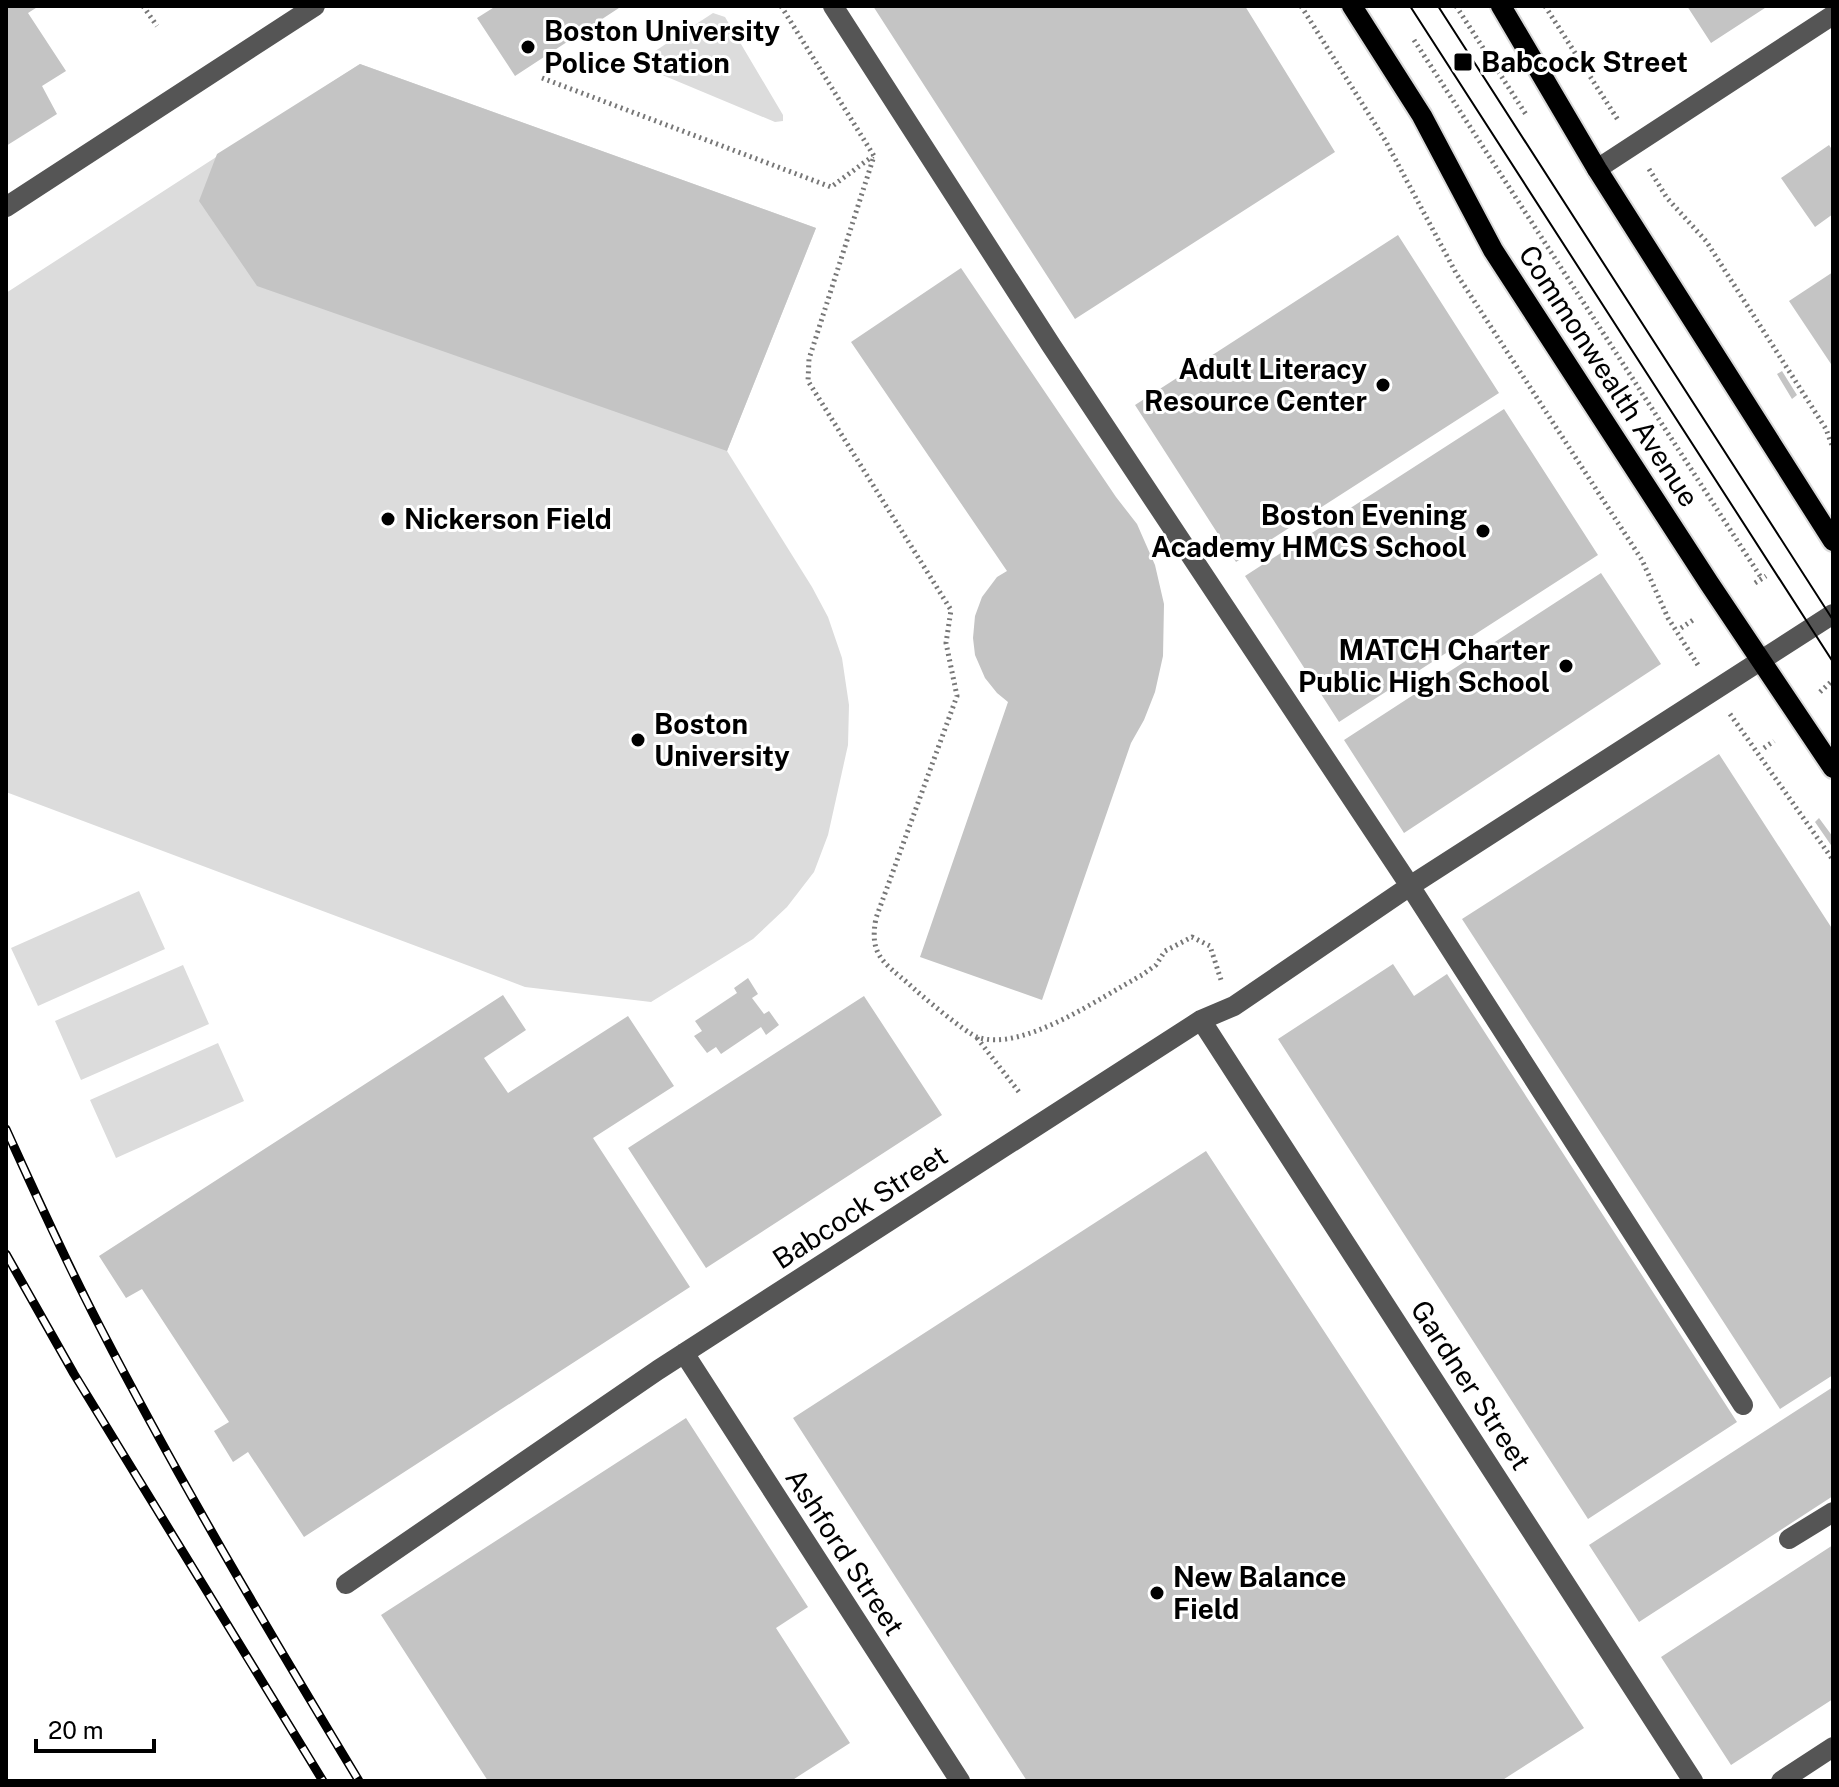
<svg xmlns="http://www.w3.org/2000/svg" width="1839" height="1787" font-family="'Public Sans',sans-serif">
<rect width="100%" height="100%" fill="#fff"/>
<!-- green -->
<path fill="#dcdcdc" d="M713,13L725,17L783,115V121L775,122L648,69L642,63L643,59Z
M360,64L816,228L727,451L812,587L828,617L842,658L849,705L848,745L828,835L814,872L787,907L753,939L651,1002L525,987L6,792V293Z
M139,891L165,949L38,1006L11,948Z
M183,965L209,1024L81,1080L55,1021Z
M218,1043L244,1101L116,1158L90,1100Z"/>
<!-- building -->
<path fill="#c4c4c4" d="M6,6H39L28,13L66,71L42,86L57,114L6,146Z
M496,6H622L515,76L477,18Z
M873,6H1245L1335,152L1075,319Z
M1687,6H1768L1711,43Z
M360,64L816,228L727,451L257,286L199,201L217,154Z
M1829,145L1833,151V214L1815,227L1781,178Z
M1398,235L1499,393L1236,562L1135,405Z
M961,268L1116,497L1137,524L1155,565L1164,604L1163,656L1155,692L1144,720L1131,743L1042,1000L920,957L1008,702L997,693L985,678L975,655L973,638L975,616L982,597L997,577L1007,571L851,342Z
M1833,272V367L1789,301Z
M1782,371L1797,395L1792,399L1777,374Z
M1504,409L1598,555L1339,722L1245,576Z
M1601,573L1661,664L1404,833L1344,740Z
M1719,754L1833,930V1375L1780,1409L1462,919Z
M1819,818L1833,837V848L1815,822Z
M1393,964L1414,996L1447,974L1737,1422L1588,1519L1278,1039Z
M748,978L758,994L752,998L764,1014L769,1011L779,1025L766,1035L761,1027L721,1054L716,1047L707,1053L694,1036L702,1031L695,1021L737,993L734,988Z
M503,995L526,1030L484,1058L508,1093L628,1016L674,1086L593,1138L690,1287L304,1537L248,1452L233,1462L214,1431L229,1422L142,1289L126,1298L99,1256Z
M864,996L942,1115L706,1268L628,1148Z
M1206,1151L1584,1728L1501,1781H1027L793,1418Z
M1833,1387V1496L1639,1622L1589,1545Z
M686,1418L808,1607L776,1628L850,1743L791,1781H488L381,1615Z
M1833,1545V1699L1731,1765L1661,1657Z"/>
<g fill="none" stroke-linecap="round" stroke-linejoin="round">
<!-- major casing -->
<g stroke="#dbdbdb" stroke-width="24">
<path id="major" d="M1352,6L1422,116L1493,250L1709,583L1833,768
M1501,6L1597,169L1833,541"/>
</g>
<!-- path -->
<path stroke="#777" stroke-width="5" stroke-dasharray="2 4" stroke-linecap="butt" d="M143,6L157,26
M781,6L874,156L809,359L808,381L951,610L946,643L957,696L876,918C869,955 883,962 909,984C919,994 966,1033 977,1037C1022,1053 1101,997 1142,975L1156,965L1165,951L1192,937L1210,946L1221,980
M1301,6L1385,140L1456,273L1642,560L1668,618L1698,665
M1456,6L1527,116
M1545,6L1618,120
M1414,40L1762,579
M542,78L831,187L873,156
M1649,169L1667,198L1706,241L1826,429L1833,448
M1755,583L1766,576
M1681,628L1696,618
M1820,692L1833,680
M1730,714L1833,860
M1764,748L1774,741
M977,1038L1019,1092"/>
<!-- minor -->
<path stroke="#555" stroke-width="20" d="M833,6L1051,345L1410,886L1743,1405
M1597,169L1833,15
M6,207L315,6
M1201,1020L1693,1781
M684,1353L960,1781
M1789,1539L1833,1512
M346,1584L658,1370L1201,1020L1234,1006L1410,886L1833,614
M1781,1781L1833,1747"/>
<!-- major -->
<use href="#major" stroke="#000" stroke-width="20"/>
<!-- tram -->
<path stroke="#000" stroke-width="2" d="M1410,6L1833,662
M1438,6L1833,620"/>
<!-- rail casing -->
<g stroke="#000" stroke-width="9">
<path id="rail" d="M6,1129C36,1195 66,1262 100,1327C180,1482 269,1632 359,1781
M6,1254L74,1374L323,1781"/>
</g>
<!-- rail -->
<use href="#rail" stroke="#fff" stroke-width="6" stroke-dasharray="18" stroke-linecap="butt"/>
</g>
<!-- markers -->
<g fill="#000" stroke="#fff" stroke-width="3">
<circle cx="528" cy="47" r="8"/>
<rect x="1453" y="52" width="20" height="20" rx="4"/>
<circle cx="1383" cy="385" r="8"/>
<circle cx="388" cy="519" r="8"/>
<circle cx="1483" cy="531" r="8"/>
<circle cx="1566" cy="666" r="8"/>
<circle cx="638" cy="740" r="8"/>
<circle cx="1157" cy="1593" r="8"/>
</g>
<g text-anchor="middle" stroke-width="6" stroke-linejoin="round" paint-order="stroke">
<!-- poi labels -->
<g font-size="28" font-weight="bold" fill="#000" stroke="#fff" text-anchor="start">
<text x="544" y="41">Boston University<tspan x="544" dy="32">Police Station</tspan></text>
<text x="1481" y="72">Babcock Street</text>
<text x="1367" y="379" text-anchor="end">Adult Literacy<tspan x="1367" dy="32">Resource Center</tspan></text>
<text x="1467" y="525" text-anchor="end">Boston Evening<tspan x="1467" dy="32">Academy HMCS School</tspan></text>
<text x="404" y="529">Nickerson Field</text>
<text x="1550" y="660" text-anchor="end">MATCH Charter<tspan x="1550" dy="32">Public High School</tspan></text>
<text x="654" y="734">Boston<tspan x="654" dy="32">University</tspan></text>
<text x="1173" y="1587">New Balance<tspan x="1173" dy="32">Field</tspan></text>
</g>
<!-- street labels -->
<g font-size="28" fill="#000" stroke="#fff">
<text transform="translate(1609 376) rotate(57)" y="10">Commonwealth Avenue</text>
<text transform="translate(860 1207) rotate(-33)" y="10">Babcock Street</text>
<text transform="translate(1471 1385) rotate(57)" y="10">Gardner Street</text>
<text transform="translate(845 1552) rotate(57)" y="10">Ashford Street</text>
</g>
</g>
<!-- border -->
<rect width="1839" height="1787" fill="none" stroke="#000000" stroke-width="16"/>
<!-- scale -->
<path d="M36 1739v12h118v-12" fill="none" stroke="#000000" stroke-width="4"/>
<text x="48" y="1739" font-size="24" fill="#000000" stroke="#ffffff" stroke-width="6" paint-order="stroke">20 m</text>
</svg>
